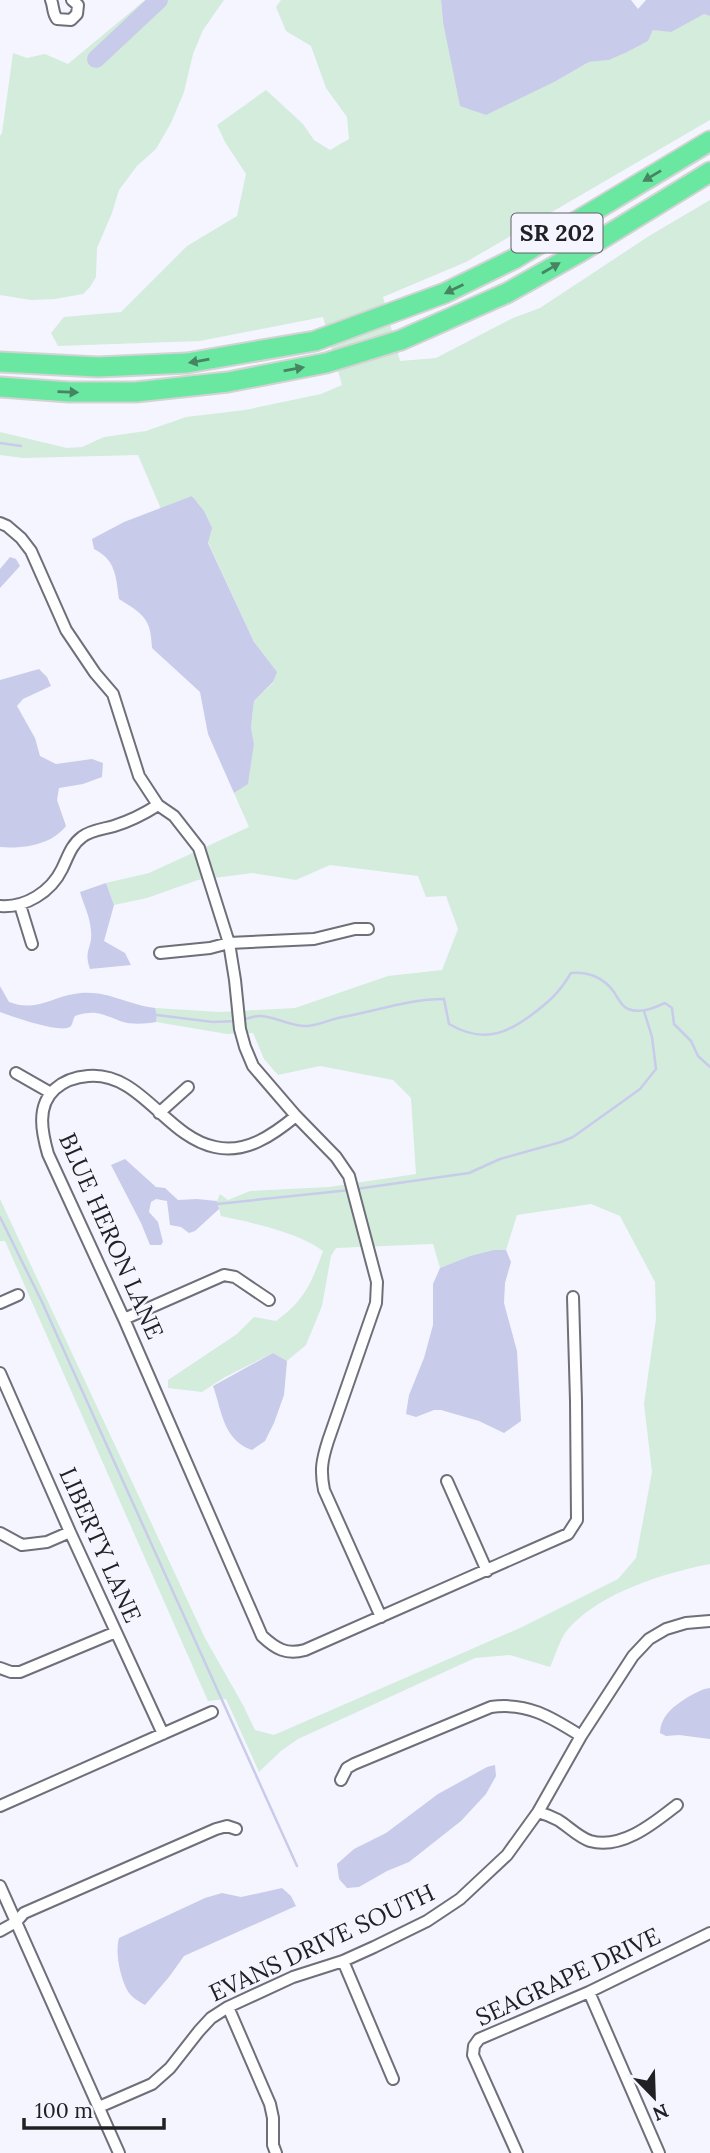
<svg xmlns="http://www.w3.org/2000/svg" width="710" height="2153" font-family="Lora,serif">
<rect width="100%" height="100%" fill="#f4f5ff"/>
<!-- green -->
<path fill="#d4ecdc" d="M145,0H224L203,30L193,54L184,92L171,123L156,149L137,166L119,190L112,213L97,248L96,277L90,287L83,294L55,299L31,300L0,295V136L2,133L13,53L27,58L45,54L68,64Z
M281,0H441L443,22L556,81L589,62L609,60L648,41L653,30L704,14L710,16V120L466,262L383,297L400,361L436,358L513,318L540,308L649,236L710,200V1564C664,1573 602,1592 569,1628C560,1637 556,1655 550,1667L510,1655L475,1658L298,1739L281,1751L259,1772L226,1699L208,1701L5,1241H0V1199L205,1638L243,1705L255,1730L274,1735L520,1628L618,1579L636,1558L652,1472L644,1404L656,1319L655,1282L620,1216L591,1204L517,1215L506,1250L470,1256L440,1268L433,1244L336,1248L331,1256L322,1306L306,1345L287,1361L273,1353L225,1377L202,1392L168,1388V1380L237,1334L254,1317L276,1321C304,1301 312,1282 323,1251C300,1233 250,1222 221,1216L217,1201L220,1194L228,1200L250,1191L329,1187L416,1174L411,1098L393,1080L320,1066L278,1075L264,1059L253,1033L227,1034L156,1022L157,1015L155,1008L219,1012L295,1008L388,976L442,970L458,929L446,896L426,897L418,876L330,865L296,880L253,873L198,880L147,898L114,905L106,883L149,873L249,827L234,793L248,783L254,744L251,727L254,701L273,683L276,672L254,642L208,542L193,496L161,509L138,455L23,458L0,455V432L67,448L82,447L104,437L146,431L186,417L245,410L321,394L342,385L323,317L200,341L58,346L51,333L64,317L121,312L187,246L237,216L246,174L225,142L217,125L266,90L303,124L314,140L330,150L349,139L347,117L326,88L311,46L286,31L276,7Z"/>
<!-- water -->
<path fill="#c9cbea" d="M441,0H631L638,9L646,0H710V16L704,14L671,32L653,30L648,41L627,52L609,60L589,62L556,81L486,115L460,106L443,22Z
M192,496L204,511L212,528L208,543L254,642L277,672L273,682L254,701L251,727L254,744L248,784L234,793L208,734L200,692L152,648C151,618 143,614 119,599C116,577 116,560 94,549L92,539L124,522Z
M10,557L16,559L20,566L0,588V569Z
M39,669L47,677L51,686L23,699L17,706L35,738L40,756L56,764L92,759L103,763L102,777L83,784L59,788L57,800L66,826C51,845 23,849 0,847V680Z
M106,883L114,905L104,941L125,953L131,965L90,969C83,949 93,948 91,931C90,916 84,906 80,892Z
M0,986L9,1002C35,1012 50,998 74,994C104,988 125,1004 155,1008L157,1015L156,1022C145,1024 131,1025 120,1021C102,1014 95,1009 75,1016C73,1019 73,1023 71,1026C63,1035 11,1016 0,1012Z
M125,1159L156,1187L165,1188L178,1200L197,1199L217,1201L219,1209L195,1231L189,1233L181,1227L170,1225L167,1201L156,1199L151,1202L149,1212L158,1222L163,1242L161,1245H150L141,1223L111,1165Z
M494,1250H506L511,1262L505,1283L504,1303L517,1351L521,1421L504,1433L479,1421L441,1410H434L416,1417L406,1414L409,1395L424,1358L433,1325V1284L440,1268L470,1256Z
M273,1353L287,1361L284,1395L274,1423L265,1441L252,1450C223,1440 222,1411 213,1386Z
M710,1688V1739L679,1735L666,1736L660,1733C661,1715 674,1706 688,1697C696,1693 701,1689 710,1688Z
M495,1765L496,1776L486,1794L461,1821L409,1862L387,1871L359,1887L347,1888L339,1879L337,1864L354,1849L386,1833L438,1794L487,1767Z
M282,1888L291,1896L296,1906L184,1956L169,1977L145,2005C138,2001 131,1997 127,1990C120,1976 115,1953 119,1938L205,1898L222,1893L241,1897Z"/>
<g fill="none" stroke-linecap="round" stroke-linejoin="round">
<!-- stream -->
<path stroke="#c9cbea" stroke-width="2.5" d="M0,443L21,446
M157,1015L213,1022L237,1021
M243,1019C248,1019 254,1016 259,1016C275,1016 291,1027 307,1026C320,1025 331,1019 343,1017C377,1011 409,999 444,999L449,1024C480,1042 503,1036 530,1016C549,1002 559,993 571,973C588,971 604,978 614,992C618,998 621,1006 628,1009C640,1014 654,1008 665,1003L672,1008L674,1024L691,1041L698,1056L710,1067
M356,1189L469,1173L500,1159L561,1142L573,1137L622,1102L640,1089L656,1069L652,1037L644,1011
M217,1204L350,1190
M0,1217L42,1302L297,1866"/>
<!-- river -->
<path stroke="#c9cbea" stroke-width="18" d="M96,59L159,0"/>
<!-- minor casing -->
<g stroke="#6e6f78" stroke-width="14">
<path id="minor" d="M51,0C54,7 52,12 57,19L71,20L77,14L78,5L72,0
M0,523L7,526L21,538L31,551L66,630L95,673L113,694L139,776L158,805L174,816L199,848L229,943L235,980L240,1029L245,1047L253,1066L296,1116L336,1157L349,1176L377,1282L376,1303L328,1441C322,1460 320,1470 324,1490L381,1617
M20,905L32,944
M0,906C25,908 51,892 62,869C68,857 71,845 82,837C91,830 104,829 114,826C130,821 144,814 158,805
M160,953L210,948L229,943L314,939L355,929H368
M16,1073L51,1093
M159,1113L188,1087
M296,1116C273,1135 246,1154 215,1147C166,1137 140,1071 88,1076C75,1077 64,1081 55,1089C36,1106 42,1133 48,1154L124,1319L262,1636C276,1649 286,1655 305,1650L568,1534L577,1520L576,1401L573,1297
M0,1303L18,1295
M124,1319L224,1275L235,1277L269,1300
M0,1373L70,1532L163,1734
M447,1481L487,1571
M0,1533L22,1545L47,1542L70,1532
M0,1668L11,1672H20L116,1632
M341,1780L347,1768L354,1764L491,1707C527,1702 551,1717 581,1736
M0,1806L212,1712
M538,1812C545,1814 552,1817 558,1820C568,1826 578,1837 590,1841C622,1850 654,1823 677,1805
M0,1886L119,2153
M0,1931L16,1922L24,1913L216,1829L227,1826L236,1829
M343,1961L393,2079
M589,1992L659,2153
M228,2007L270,2104L273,2118V2145L276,2153
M99,2107L152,2084L170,2068L199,2031L211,2018L228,2007L293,1977L343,1961L374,1947L427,1921L460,1899L507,1855L538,1812L581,1736L633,1656L649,1639L666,1629L686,1623L710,1621
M517,2153L473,2055L474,2046L479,2039L589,1992L710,1933"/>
</g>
<!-- motorway casing -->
<g stroke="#d3d3d3" stroke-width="23">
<path id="motorway" d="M0,362L98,367L187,363L315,341L445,293L514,259L710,141
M0,387L69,392H136L228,382L326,363L401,340L507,293L580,252L710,172"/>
</g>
<!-- minor -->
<use href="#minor" stroke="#fff" stroke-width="10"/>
<!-- motorway -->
<use href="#motorway" stroke="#6ae7a0" stroke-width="19"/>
</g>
<!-- one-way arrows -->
<defs><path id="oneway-solid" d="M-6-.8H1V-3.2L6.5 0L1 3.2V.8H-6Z" transform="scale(1.75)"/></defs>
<g fill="#468462">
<use href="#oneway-solid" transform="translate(652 176) rotate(149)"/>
<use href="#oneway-solid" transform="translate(551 268) rotate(-30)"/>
<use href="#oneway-solid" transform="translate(454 289) rotate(154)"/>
<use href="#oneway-solid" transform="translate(199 361) rotate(170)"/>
<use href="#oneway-solid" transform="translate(294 369) rotate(-10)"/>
<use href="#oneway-solid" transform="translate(68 392) rotate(2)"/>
</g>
<g text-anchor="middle" stroke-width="5" stroke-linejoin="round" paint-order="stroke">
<!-- shield labels -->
<rect fill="#f4f5ff" stroke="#606166" stroke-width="2" x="511.5" y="213.5" width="91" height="39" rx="5"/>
<g font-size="23" font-weight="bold" fill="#212125">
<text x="557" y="241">SR 202</text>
</g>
<!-- street labels -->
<g font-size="24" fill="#212125" stroke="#f4f5ff">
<text transform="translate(111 1236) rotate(66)" y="8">BLUE HERON LANE</text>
<text transform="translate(100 1545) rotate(66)" y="8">LIBERTY LANE</text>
<text transform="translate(322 1943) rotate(-25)" y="8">EVANS DRIVE SOUTH</text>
<text transform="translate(568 1977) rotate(-25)" y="8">SEAGRAPE DRIVE</text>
</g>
</g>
<!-- north arrow -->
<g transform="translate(654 2097) rotate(157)" stroke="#f4f5ff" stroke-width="5" paint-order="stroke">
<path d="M0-5L12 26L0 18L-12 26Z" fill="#212125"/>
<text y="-10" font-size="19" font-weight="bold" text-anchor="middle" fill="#212125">N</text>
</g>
<!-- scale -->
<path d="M24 2118v10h140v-10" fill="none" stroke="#212125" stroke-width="3.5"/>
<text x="35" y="2118" font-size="21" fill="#212125" stroke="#f4f5ff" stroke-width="5" paint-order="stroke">100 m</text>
</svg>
